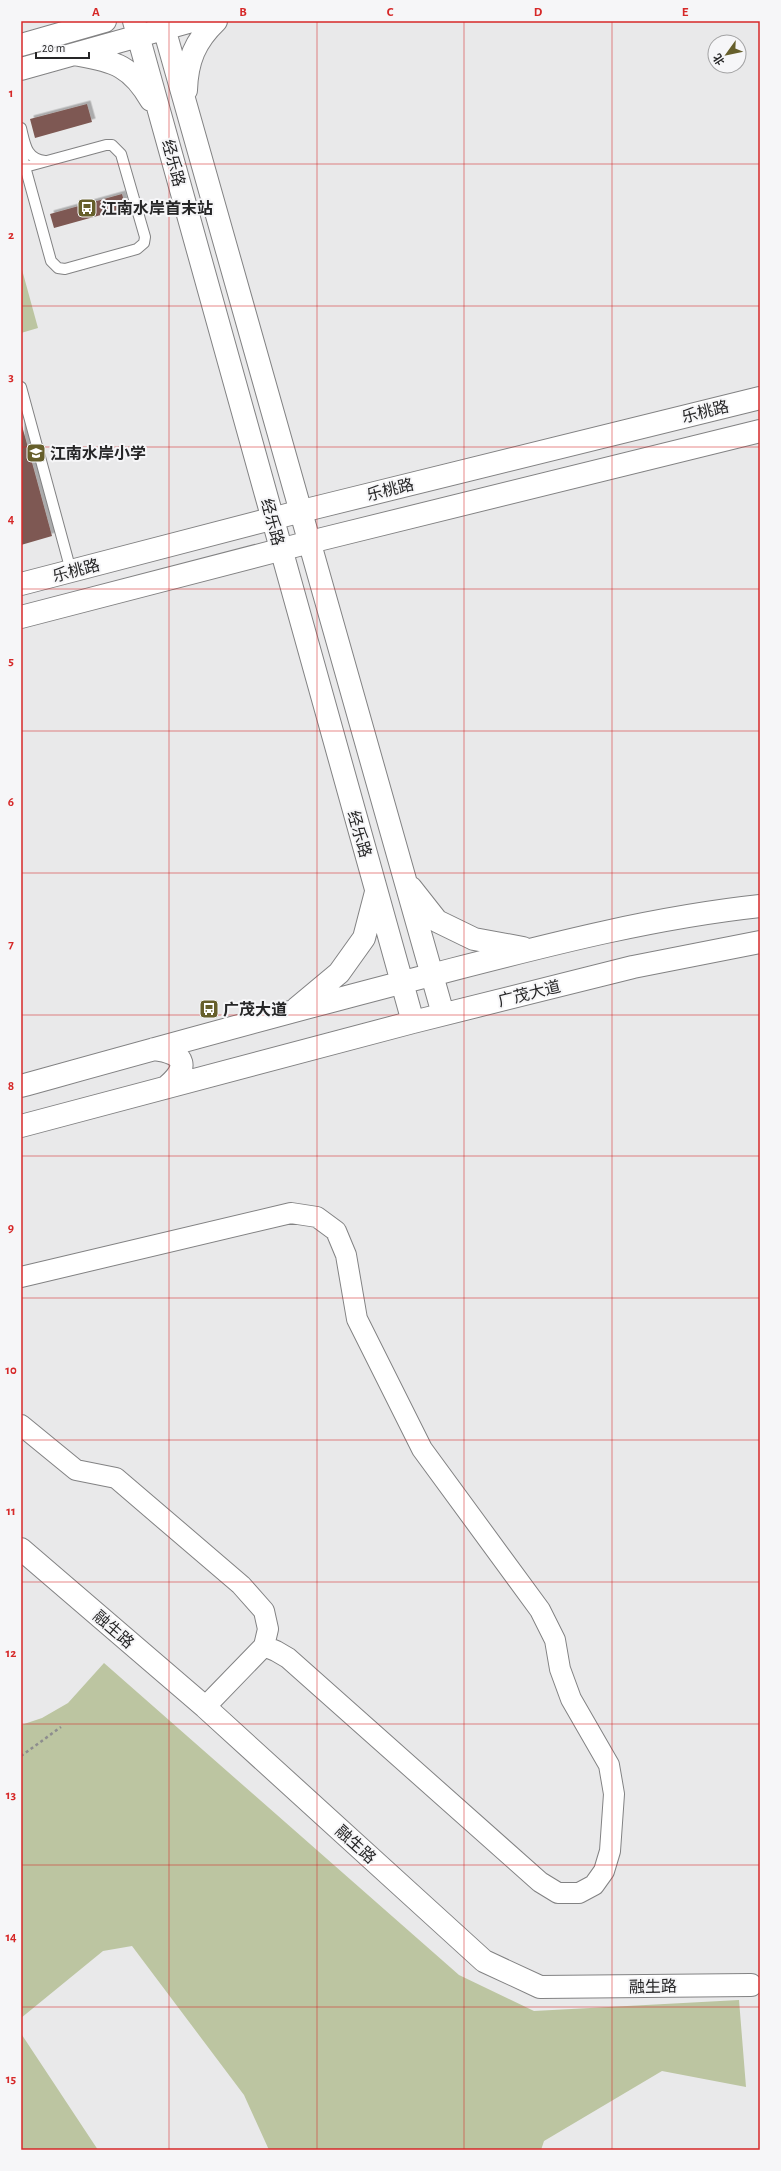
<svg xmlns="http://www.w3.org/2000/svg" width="781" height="2171" font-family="'Alegreya Sans','Noto Sans SC',sans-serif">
<defs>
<filter id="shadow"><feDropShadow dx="3.5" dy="-3.5" stdDeviation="0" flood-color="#0004"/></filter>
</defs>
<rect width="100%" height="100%" fill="#e9e9ea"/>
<!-- green -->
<path fill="#bcc5a1" d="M21,266L38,328L21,333Z
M104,1663L459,1975L534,2011L739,2000L746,2087L662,2071L544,2141L541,2150H269L244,2095L132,1946L103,1951L21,2018V1725L42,1718L68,1703Z
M21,2027L22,2035L98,2150H21Z"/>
<!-- building -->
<path fill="#7e5952" filter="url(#shadow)" d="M87,104L92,122L35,138L30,119Z
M122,194L126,208L54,228L50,214Z
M21,422L52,536L21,545Z"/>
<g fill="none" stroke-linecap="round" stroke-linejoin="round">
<!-- service casing -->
<g stroke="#828283" stroke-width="12">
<path id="service" d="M21,128C25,144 26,159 45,161
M21,152L51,261L58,268L65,269L137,249L144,243L145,237L121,154L112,145H106L25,167
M21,387L71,571"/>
</g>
<!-- minor casing -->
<g stroke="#828283" stroke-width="22">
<path id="minor" d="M21,1277L291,1213L317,1217L336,1231L346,1255L357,1319L422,1449L540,1610L555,1640L560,1669L571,1699L609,1765L614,1794L610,1851L604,1871L594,1885L579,1893H558L540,1882L288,1658L276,1651L264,1646
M21,1425L76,1470L116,1478L241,1585L264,1611L268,1629L264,1646L205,1707"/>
</g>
<!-- tertiary casing -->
<g stroke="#828283" stroke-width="24">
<path id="tertiary" d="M21,584L302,511L760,398
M21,617L310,542L760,431
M21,1549L205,1707L484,1961L540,1987L751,1985"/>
</g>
<!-- secondary casing -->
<g stroke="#828283" stroke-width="24">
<path id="secondary" d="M134,21L413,1022
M162,21L443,1014
M21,45L105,21
M79,55C115,61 132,67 151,100
M21,69L192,21
M186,90C187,61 195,41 216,21
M411,888L437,921L474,939L523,948
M297,1008L339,973L364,938L376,892
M154,1049C187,1053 190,1068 165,1088
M21,1086C158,1048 294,1010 431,975C540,947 648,918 760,906
M21,1126L413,1022L633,967L760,942"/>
</g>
<!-- path -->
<path stroke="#8d8d8e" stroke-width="2.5" stroke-dasharray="3 3" stroke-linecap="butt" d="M21,1756L61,1727"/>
<!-- service -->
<use href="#service" stroke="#fff" stroke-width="10"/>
<!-- minor -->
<use href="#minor" stroke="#fff" stroke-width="20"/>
<!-- tertiary -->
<use href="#tertiary" stroke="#fff" stroke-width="22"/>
<!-- secondary -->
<use href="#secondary" stroke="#fff" stroke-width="22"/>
</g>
<!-- grid -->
<path fill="none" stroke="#d62828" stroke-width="1" stroke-opacity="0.55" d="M169,21V2150M317,21V2150M464,21V2150M612,21V2150M21,164H760M21,306H760M21,447H760M21,589H760M21,731H760M21,873H760M21,1015H760M21,1156H760M21,1298H760M21,1440H760M21,1582H760M21,1724H760M21,1865H760M21,2007H760"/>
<!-- icons -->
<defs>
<g id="bus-square" transform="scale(1)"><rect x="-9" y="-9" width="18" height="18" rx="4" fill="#665f2b" stroke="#f6f6f8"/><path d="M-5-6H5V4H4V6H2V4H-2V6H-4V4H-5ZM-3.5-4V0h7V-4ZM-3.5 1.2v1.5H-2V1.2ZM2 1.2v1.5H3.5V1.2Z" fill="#fff"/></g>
<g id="school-square" transform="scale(1)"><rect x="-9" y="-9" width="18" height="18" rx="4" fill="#665f2b" stroke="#f6f6f8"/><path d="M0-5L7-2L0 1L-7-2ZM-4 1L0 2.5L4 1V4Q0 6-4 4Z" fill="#fff"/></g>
</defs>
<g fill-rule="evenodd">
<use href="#bus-square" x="87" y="208"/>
<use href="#school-square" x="36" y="453"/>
<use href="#bus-square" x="209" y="1009"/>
</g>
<g text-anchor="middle" stroke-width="4" stroke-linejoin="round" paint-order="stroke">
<!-- street labels -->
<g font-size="16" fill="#262627" stroke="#f6f6f8">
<text transform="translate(174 163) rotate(75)" y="6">经乐路</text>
<text transform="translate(705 411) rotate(-14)" y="6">乐桃路</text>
<text transform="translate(390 489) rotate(-14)" y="6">乐桃路</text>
<text transform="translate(273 522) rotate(75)" y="6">经乐路</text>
<text transform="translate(76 570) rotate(-15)" y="6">乐桃路</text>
<text transform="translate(360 834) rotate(74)" y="6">经乐路</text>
<text transform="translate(529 993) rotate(-14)" y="6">广茂大道</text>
<text transform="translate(114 1629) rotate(41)" y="6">融生路</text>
<text transform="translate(356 1844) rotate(42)" y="6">融生路</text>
<text transform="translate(653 1986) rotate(-1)" y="6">融生路</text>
</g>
<!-- poi labels -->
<g font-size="16" font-weight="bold" fill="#262627" stroke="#f6f6f8" text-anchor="start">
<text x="101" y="214">江南水岸首末站</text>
<text x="50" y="459">江南水岸小学</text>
<text x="223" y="1015">广茂大道</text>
</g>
</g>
<!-- border -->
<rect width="781" height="2171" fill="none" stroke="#f6f6f8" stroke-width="44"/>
<!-- north arrow -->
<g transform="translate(727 54) rotate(237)"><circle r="19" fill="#f6f6f8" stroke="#a3a3a4"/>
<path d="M0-3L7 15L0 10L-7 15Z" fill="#665f2b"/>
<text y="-6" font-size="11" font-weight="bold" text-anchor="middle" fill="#262627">北</text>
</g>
<!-- scale -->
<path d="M36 52v6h53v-6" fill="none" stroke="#262627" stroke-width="2"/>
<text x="42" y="52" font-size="12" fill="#262627" stroke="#f6f6f8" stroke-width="3" paint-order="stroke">20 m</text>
<rect x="22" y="22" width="737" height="2127" fill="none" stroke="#d62828" stroke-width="1.5"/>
<g font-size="13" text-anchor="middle" font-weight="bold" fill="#d62828">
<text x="96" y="16">A</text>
<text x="243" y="16">B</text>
<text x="390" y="16">C</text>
<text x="538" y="16">D</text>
<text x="685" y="16">E</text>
<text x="11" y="97">1</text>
<text x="11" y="239">2</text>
<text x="11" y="381">3</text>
<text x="11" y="523">4</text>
<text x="11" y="665">5</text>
<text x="11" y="806">6</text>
<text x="11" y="948">7</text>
<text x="11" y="1090">8</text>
<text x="11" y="1232">9</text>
<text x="11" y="1374">10</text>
<text x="11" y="1515">11</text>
<text x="11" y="1657">12</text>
<text x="11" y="1799">13</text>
<text x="11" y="1941">14</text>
<text x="11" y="2083">15</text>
</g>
</svg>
